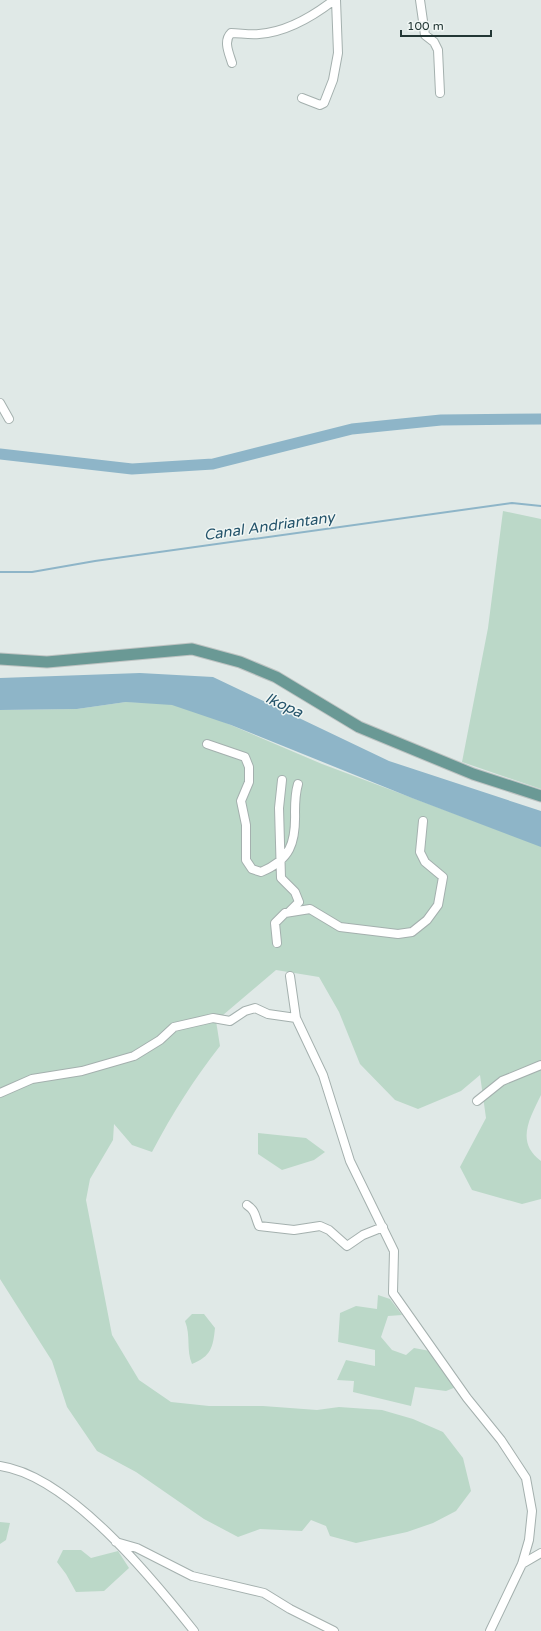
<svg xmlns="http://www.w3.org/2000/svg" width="541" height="1631" font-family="'Varela Round',sans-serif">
<rect width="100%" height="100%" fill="#e0e9e7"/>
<!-- green -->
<path fill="#bbd8c8" d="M503,511L541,519V789L462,762L488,628Z
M126,702L163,703L191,708L322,764L541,846V1095C530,1118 515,1142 541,1161V1199L522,1204L472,1190L460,1167L486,1118L480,1075L461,1091L418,1109L395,1100L360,1064L339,1012L319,977L276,970L216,1021L220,1046C194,1079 172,1114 152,1152L132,1145L114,1124L113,1140L90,1179L86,1200L112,1335L139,1380L171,1402L209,1406H263L317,1410L339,1407L382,1410L413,1419L443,1432L463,1458L471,1491L456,1511L433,1523L407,1532L356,1543L330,1536L326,1526L311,1520L302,1531L260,1529L238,1537L204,1519L136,1472L97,1451L67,1407L52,1361L0,1279V710L77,709Z
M258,1133L306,1138L325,1152L314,1160L282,1170L258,1154Z
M378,1295L390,1299L402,1315L388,1316L381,1337L392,1350L406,1355L414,1348L430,1351L456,1387L446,1391L415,1387L411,1406L353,1392L354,1381L337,1380L346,1360L375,1366V1350L338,1342L340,1313L356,1306L377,1309Z
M192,1314H204L215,1328C213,1348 211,1356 192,1364C186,1350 191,1336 185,1321Z
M0,1522L10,1523L6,1540L0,1544Z
M63,1550H81L91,1558L118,1551L129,1568L104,1591L76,1592L66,1574L57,1562Z"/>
<!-- water -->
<path fill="#8eb5c8" d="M140,673L213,677L389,761L541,811V847L412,798L231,725L172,705L126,702L77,709L0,710V678Z"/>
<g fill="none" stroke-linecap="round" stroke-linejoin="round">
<!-- stream -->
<path stroke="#8eb5c8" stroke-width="2" d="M0,572H32L95,561L512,503L541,506"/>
<!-- river -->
<path stroke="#8eb5c8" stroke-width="11" d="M0,454L132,469L213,464L352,429L441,420L541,419"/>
<!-- minor casing -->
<g stroke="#a4b0ae" stroke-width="10">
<path id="minor" d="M420,0L425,35L434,42L438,50L440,93
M232,63C229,53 223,41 231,33C240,33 249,35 259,34C287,32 312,17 334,0
M302,98L320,105L324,103L333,80L338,53L336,0
M0,403L9,419
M207,744L245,757L249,767V782L241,801L246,825V860L252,869L261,872C290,860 296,843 295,812C295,802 295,794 298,784
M282,780L279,808L281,878L295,892L299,902L289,912
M277,943L275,923L285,913L310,909L340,927L398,934L412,932L427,920L438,905L443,877L425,862L420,852L423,821
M290,976L296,1018L323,1075L350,1161L394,1251L393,1293L467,1398L501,1440L526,1478L532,1511L529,1540L522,1564L490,1631
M0,1093L32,1079L82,1071L134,1056L160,1040L174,1027L213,1018L230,1021L245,1011L255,1008L268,1014L296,1018
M477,1101L502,1081L541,1065
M247,1205C256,1211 255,1217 259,1226L294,1230L320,1226L329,1230L347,1246L363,1235L383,1227
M0,1466C69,1476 152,1578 194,1631
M116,1542L137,1548L192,1576L264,1593L290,1609L334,1631
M522,1564L541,1553"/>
</g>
<!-- major casing -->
<g stroke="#bdc3c2" stroke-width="13">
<path id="major" d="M0,659L47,662L192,649L240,662L276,677L359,727L473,774L541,796"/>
</g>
<!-- minor -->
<use href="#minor" stroke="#fff" stroke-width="8"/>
<!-- major -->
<use href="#major" stroke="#6a9995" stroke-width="11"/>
</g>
<g text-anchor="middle" stroke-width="3" stroke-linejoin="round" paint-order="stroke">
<!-- water labels -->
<g font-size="15" font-style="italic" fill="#25546b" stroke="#f0f6f4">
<text transform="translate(269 526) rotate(-8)" y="5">Canal Andriantany</text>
<text transform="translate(284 705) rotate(25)" y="5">Ikopa</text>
</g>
</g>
<!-- scale -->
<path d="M401 30v6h90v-6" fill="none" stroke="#233735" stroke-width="2"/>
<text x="407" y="30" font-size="12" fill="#233735" stroke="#f0f6f4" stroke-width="3" paint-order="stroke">100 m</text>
</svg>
